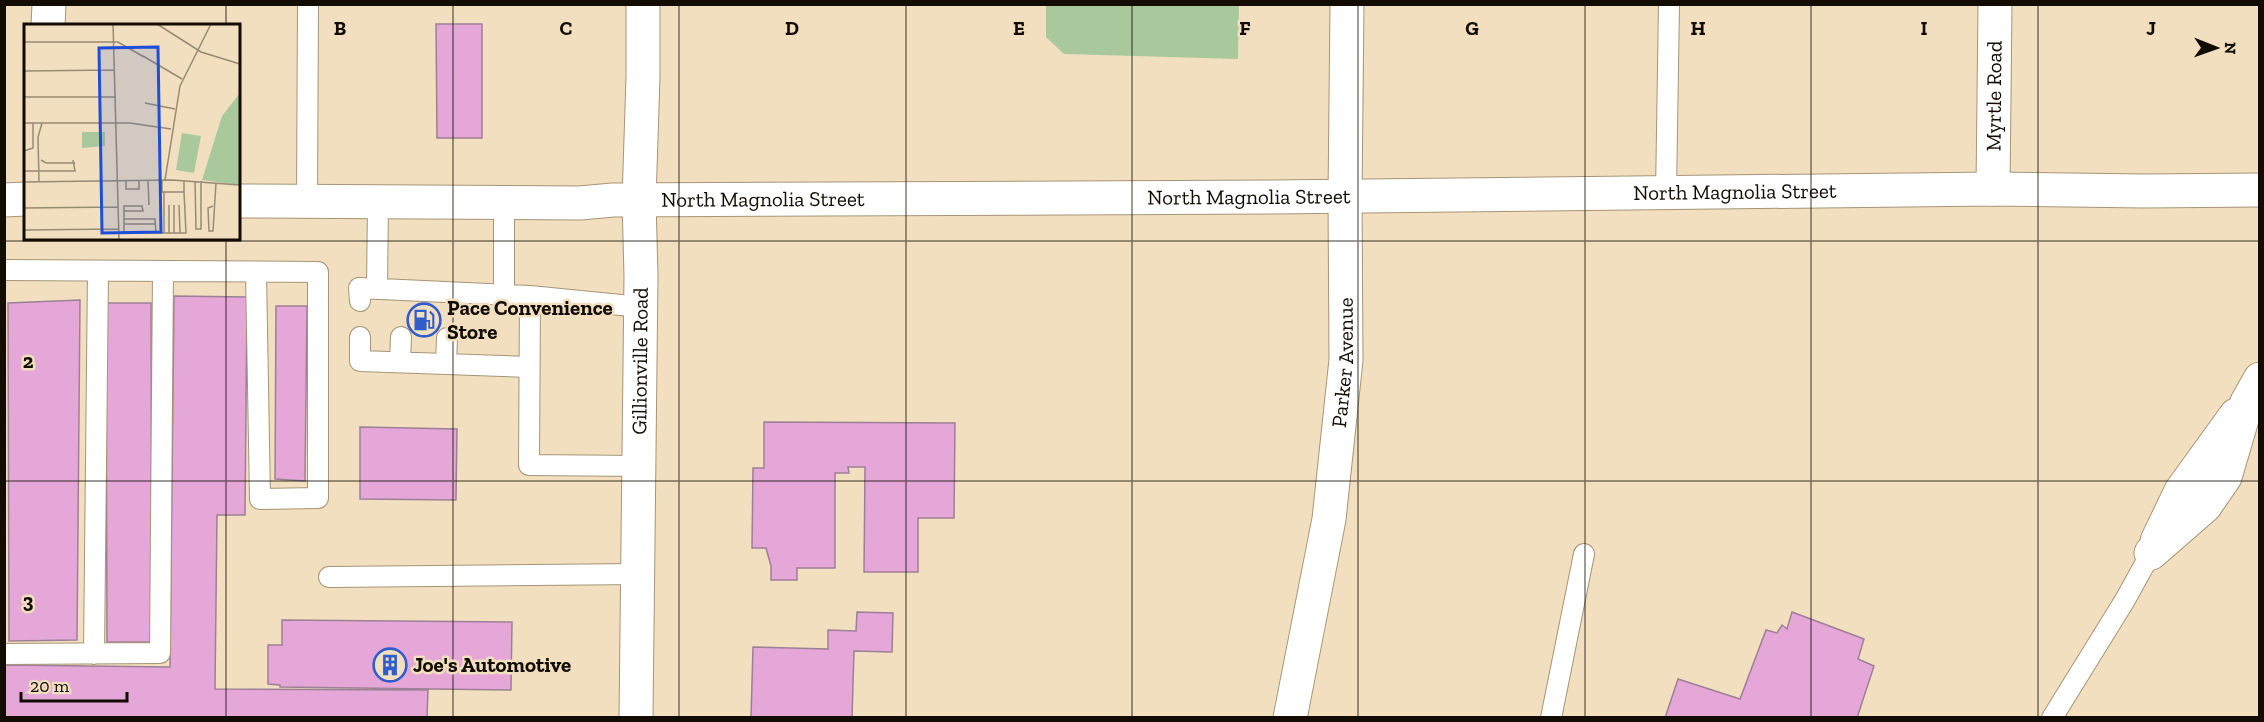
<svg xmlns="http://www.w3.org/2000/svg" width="2264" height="722" font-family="'Zilla Slab',serif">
<rect width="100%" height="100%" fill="#f2dfbf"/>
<!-- green -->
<path fill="#a9c99d" d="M1046,5H1239L1238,59L1064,54L1046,37Z"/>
<!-- building -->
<path fill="#e4a7d7" stroke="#9d8096" stroke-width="1.5" d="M436,24H482V138H437Z
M174,296L247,297L245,515H217L215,689L428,690L427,718H4V665L170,667Z
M80,300L77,640L9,641L8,303Z
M106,303H151L152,642H107Z
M276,306H307L305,481L275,479Z
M764,422L955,423L954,518H918V572H864L865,467H848L849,473H835V568H797V580H771V566L766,548H752L753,468H764Z
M360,427L457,429L456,500L360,499Z
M857,612L893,613L892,652L854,651L852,718H751L753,647L828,649V630L856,631Z
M1792,612L1864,639L1858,659L1874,666L1857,718H1665L1678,679L1740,699L1766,630L1777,633L1782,625L1787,629Z
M282,620L512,622L511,690L280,687V685L268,684V645H282Z"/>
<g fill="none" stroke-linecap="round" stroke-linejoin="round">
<!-- lane casing -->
<g stroke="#a69576" stroke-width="22">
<path id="lane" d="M1666,194L1669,4
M307,202L308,4
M4,270C109,271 214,271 318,272V498L260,499L256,272
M377,289L378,202
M504,294V203
M360,301L359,288L530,296
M360,337V361L528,367
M400,362L401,337
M446,364L447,338
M639,466L529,465L530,296L641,307
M329,577L638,574
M4,654L160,653L163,271
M94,654L98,271
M1551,718L1584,554
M2052,718L2125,600L2151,553"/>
</g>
<!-- street casing -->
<g stroke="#a69576" stroke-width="35">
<g id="street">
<path d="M48,26L49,4"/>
<path id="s1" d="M1993,189L1995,4"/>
<path d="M2157,541L2181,491L2236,415"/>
<path d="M2151,553L2205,506L2225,477L2247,402L2260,379"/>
<path id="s2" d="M1290,718L1329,519L1346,360L1345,197L1347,4"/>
</g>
</g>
<!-- secondary casing -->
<g stroke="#a69576" stroke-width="35">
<g id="secondary">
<path d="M4,200L26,199"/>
<path id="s3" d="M238,201L580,203L613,200L1272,197L1993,189L2144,191L2260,190"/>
<path id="s4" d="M636,718L641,276L639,200L643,77V4"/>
</g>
</g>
<!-- lane -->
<use href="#lane" stroke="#fff" stroke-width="20"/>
<!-- street -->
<use href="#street" stroke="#fff" stroke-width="33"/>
<!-- secondary -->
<use href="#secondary" stroke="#fff" stroke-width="33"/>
</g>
<!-- grid -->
<path fill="none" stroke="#120c03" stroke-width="1.5" stroke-opacity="0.55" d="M226,4V26M453,4V718M679,4V718M906,4V718M1132,4V718M1358,4V718M1585,4V718M1811,4V718M2038,4V718M226,238V718M4,241H2260M4,481H2260"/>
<!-- icons -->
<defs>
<g id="fuel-ring" transform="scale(1.725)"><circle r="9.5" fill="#f2dfbf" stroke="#315ccc" stroke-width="1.5"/><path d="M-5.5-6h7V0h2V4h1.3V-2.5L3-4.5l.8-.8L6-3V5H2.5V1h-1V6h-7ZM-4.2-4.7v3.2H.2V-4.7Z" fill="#315ccc"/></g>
<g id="building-ring" transform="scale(1.725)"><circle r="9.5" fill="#f2dfbf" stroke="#315ccc" stroke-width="1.5"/><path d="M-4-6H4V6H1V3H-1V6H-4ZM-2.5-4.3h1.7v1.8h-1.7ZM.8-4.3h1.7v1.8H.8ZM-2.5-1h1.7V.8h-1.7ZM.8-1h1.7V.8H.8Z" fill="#315ccc"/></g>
</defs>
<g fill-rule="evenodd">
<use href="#fuel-ring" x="424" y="320"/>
<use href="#building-ring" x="390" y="665"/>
</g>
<g text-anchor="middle" stroke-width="5" stroke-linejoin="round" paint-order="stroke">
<!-- street labels -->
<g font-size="21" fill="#120c03" stroke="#f2dfbf">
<text dy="7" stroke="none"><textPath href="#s1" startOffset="93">Myrtle Road</textPath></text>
<text dy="7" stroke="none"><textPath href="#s3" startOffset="1497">North Magnolia Street</textPath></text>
<text dy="7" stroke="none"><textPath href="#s3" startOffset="1011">North Magnolia Street</textPath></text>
<text dy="7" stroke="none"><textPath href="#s3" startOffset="525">North Magnolia Street</textPath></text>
<text dy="7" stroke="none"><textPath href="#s4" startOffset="357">Gillionville Road</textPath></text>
<text dy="7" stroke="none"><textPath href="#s2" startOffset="360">Parker Avenue</textPath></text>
</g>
<!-- poi labels -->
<g font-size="21" font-weight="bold" fill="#120c03" stroke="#f2dfbf" text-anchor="start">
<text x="447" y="315">Pace Convenience<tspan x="447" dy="24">Store</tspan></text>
<text x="413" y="672">Joe's Automotive</text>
</g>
</g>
<!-- overview -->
<g transform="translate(24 24)">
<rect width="216" height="216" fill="#f2dfbf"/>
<path d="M216,69V161L178,156L198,92ZM58,108H81V122L58,124ZM158,109L177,112L170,149L152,146Z" fill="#a9c99d"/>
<path fill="none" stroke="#988b74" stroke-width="1.5" d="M89,0L95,216M133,0L177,28L216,40M0,18H94L120,33M119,32L158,55M0,47L91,46M0,73H92M121,79L151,85M0,99H106L147,105M0,127L9,124V99M17,136L22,139H51M0,147H51L49,136M141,156L156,62L187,0M15,157L14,113L18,99M102,157V165H115V156M124,157L125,181M138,157V168H160V156M171,157L172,205H177V157M0,158L148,156L216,161M140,168V209H162L160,168M145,181V209M150,181V209M155,181L156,209M189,182L184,184L185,207H189L192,159M0,184L94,183M100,187H119L118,182H100V209H140M100,195H131L132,209M100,200H131M0,206L94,205"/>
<path fill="#1d4ed8" fill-opacity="0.15" stroke="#1d4ed8" stroke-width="3" d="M134,23L137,208L78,209L75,24Z"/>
<rect width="216" height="216" fill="none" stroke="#120c03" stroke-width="3"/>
</g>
<g font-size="20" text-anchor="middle" font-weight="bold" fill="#120c03" stroke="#f2dfbf" stroke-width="5" stroke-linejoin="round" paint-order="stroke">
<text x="340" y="35">B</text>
<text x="566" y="35">C</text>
<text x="792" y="35">D</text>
<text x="1019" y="35">E</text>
<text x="1245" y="35">F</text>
<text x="1472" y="35">G</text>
<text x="1698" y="35">H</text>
<text x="1924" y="35">I</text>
<text x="2151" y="35">J</text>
<text x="28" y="368">2</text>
<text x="28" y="608">3</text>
</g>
<!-- border -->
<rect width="2264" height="722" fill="none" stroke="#120c03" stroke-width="12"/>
<!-- north arrow -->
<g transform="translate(2216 48) rotate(91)" stroke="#f2dfbf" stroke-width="4.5" paint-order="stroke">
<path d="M0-4.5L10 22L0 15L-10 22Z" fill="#120c03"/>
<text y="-9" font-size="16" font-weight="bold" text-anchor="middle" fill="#120c03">N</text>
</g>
<!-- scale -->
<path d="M21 692v9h106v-9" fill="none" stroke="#120c03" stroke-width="3"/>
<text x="30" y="692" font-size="18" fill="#120c03" stroke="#f2dfbf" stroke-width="4.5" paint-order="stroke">20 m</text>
</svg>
